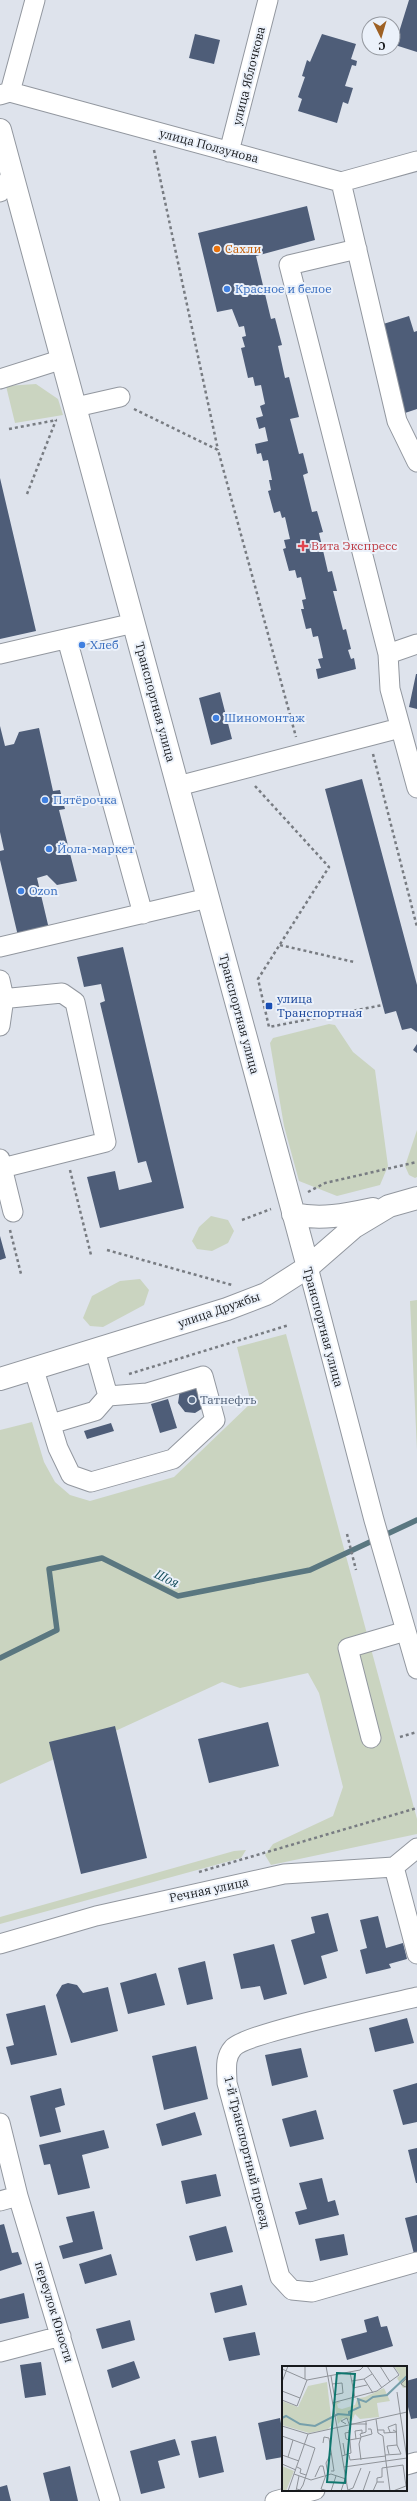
<svg xmlns="http://www.w3.org/2000/svg" width="417" height="2501" font-family="'IBM Plex Serif',serif">
<rect width="100%" height="100%" fill="#dee3ec"/>
<!-- green -->
<path fill="#cad4c0" d="M36,384L58,399L63,415L15,423L6,386Z
M329,1024L335,1025L353,1052L375,1070L388,1166L380,1185L337,1196L299,1181L284,1126L270,1043L273,1038Z
M417,1130V1177L415,1178L409,1175L405,1166Z
M211,1216L228,1220L234,1231L228,1243L212,1251L197,1249L192,1241L199,1227Z
M140,1279L149,1290L144,1305L103,1327L90,1326L83,1318L92,1296L120,1281Z
M417,1300V1450L410,1301Z
M286,1334L417,1819V1834L271,1865L265,1855L273,1844L333,1816L343,1787L319,1693L308,1673L240,1688L222,1682L0,1784V1430L32,1422L44,1462L55,1482L70,1495L90,1501L174,1477L251,1403L237,1347Z
M246,1850L241,1858L0,1924V1917L234,1851Z"/>
<g fill="none" stroke-linecap="round" stroke-linejoin="round">
<!-- stream -->
<path stroke="#5a7780" stroke-width="5.5" d="M0,1658L57,1630L49,1569L102,1558L178,1596L310,1570L417,1520"/>
</g>
<!-- building -->
<path fill="#4e5d78" d="M409,0H417V52L395,45Z
M195,34L220,40L214,64L189,58Z
M322,34L356,44L351,59L357,61L356,66L352,65L345,86L353,88L348,104L343,102L337,123L298,111L302,99L298,97L305,77L302,76L307,60L310,62Z
M307,206L315,240L256,256L271,319L275,318L282,345L278,346L285,378L289,377L299,417L290,419L299,454L303,453L308,473L303,475L312,512L317,511L323,532L319,533L328,572L332,571L337,591H333L343,630L346,629L351,649L348,650L351,659L354,658L356,669L318,679L316,669L321,668L318,659L323,658L318,636L313,637L311,628L306,629L301,609H304L302,600L306,599L301,577L297,578L295,570L289,571L283,549L286,548L284,540L290,539L285,517L282,518L280,511L274,513L268,491L271,490L269,480H272L268,460L263,461L261,453L257,454L255,444L268,441L265,427L259,429L256,418L263,416L260,406L265,404L261,385L255,386L253,377L248,378L241,348L245,347L242,337L246,336L244,326L239,327L232,309L217,312L198,233Z
M409,316L414,332L417,331V409L405,413L380,325Z
M0,478L36,631L0,639Z
M416,674H417V709L409,707Z
M220,692L232,739L211,745L199,698Z
M0,726L5,746L14,744L19,732L39,728L53,791L60,790L65,809L59,810L77,881L57,885L47,875L37,878L49,929L18,936L0,860V851L4,850L0,832Z
M362,779L417,985V1032L411,1028L402,1030L396,1011L385,1014L325,789Z
M123,947L184,1208L100,1228L87,1177L115,1171L119,1190L152,1182L146,1161L138,1163L100,1003L105,1001L101,984L84,987L77,957Z
M417,1044V1053L413,1050Z
M0,1236L6,1258L0,1260Z
M197,1386L203,1408L195,1413L185,1412L178,1403L180,1390Z
M168,1399L177,1428L160,1433L151,1404Z
M111,1423L114,1431L87,1439L84,1431Z
M268,1722L279,1766L209,1783L198,1739Z
M115,1726L147,1858L81,1874L49,1742Z
M328,1913L338,1951L321,1956L327,1978L304,1985L291,1940L315,1933L311,1917Z
M378,1916L386,1948L403,1943L407,1959L389,1964L391,1968L366,1974L360,1950L367,1948L360,1920Z
M274,1944L287,1994L264,2000L260,1986L241,1989L233,1954Z
M205,1961L213,1999L187,2005L178,1968Z
M156,1973L165,2005L128,2014L120,1983Z
M68,1983L77,1985L83,1993L108,1987L118,2031L71,2043L56,1995L62,1985Z
M45,2005L57,2055L11,2065L6,2047L14,2045L6,2014Z
M407,2018L414,2043L375,2052L369,2028Z
M196,2046L208,2099L164,2110L152,2056Z
M301,2048L308,2077L272,2086L265,2055Z
M417,2083V2122L403,2125L393,2090Z
M61,2088L65,2105L55,2108L61,2132L40,2137L30,2096Z
M316,2110L324,2139L290,2147L282,2119Z
M195,2112L202,2135L162,2146L156,2124Z
M104,2130L109,2148L82,2155L90,2188L58,2195L50,2164L44,2165L39,2145Z
M417,2148V2183H416L408,2150Z
M216,2174L221,2196L186,2204L181,2181Z
M322,2178L328,2202L335,2200L339,2215L299,2225L295,2212L307,2209L299,2183Z
M94,2211L103,2249L63,2259L59,2246L73,2242L66,2217Z
M417,2215V2253L414,2254L405,2218Z
M4,2224L12,2253L18,2252L22,2264L0,2271V2225Z
M226,2226L233,2252L196,2261L189,2236Z
M344,2234L348,2255L320,2261L315,2239Z
M111,2254L117,2275L85,2284L79,2264Z
M242,2285L247,2305L215,2313L210,2293Z
M24,2293L29,2318L0,2324V2299Z
M378,2316L381,2327L387,2326L393,2346L347,2360L341,2339L367,2332L364,2320Z
M130,2320L135,2340L102,2349L96,2329Z
M255,2332L260,2355L229,2361L223,2338Z
M134,2361L140,2378L112,2388L107,2370Z
M41,2362L46,2395L25,2398L20,2365Z
M417,2378V2418L411,2419L406,2399V2381Z
M280,2418L283,2434V2457L266,2460L258,2423Z
M216,2436L224,2472L199,2478L191,2441Z
M175,2439L180,2455L158,2461L165,2488L141,2494L130,2451Z
M70,2466L78,2501H50L43,2473Z
M7,2485L11,2501H0V2487Z"/>
<g fill="none" stroke-linecap="round" stroke-linejoin="round">
<!-- minor casing -->
<g stroke="#92979f" stroke-width="21">
<path id="minor" d="M10,92L35,0
M0,95L10,92L341,182L417,161
M229,152L268,0
M341,182L397,421L417,462
M0,192L12,175
M357,249L289,265L388,654L390,689L417,788
M0,379L63,359
M76,407L120,397
M67,639L143,914
M0,654L134,623
M388,654L417,644
M178,786L400,728
M0,947L208,898
M0,980L4,998L0,1026
M0,999L62,993L75,1002L106,1142L2,1168
M0,1159L13,1212
M308,1267L374,1520L417,1669
M34,1370L58,1448L71,1475L91,1482L173,1459L215,1420L203,1376L147,1393L108,1396L95,1350
M51,1424L95,1411L108,1396
M371,1738L348,1648L406,1631
M394,1867L417,1954
M0,1944L96,1916L284,1874L394,1867L417,1848
M417,1997C389,2004 245,2033 233,2048C224,2058 227,2071 227,2083L280,2277L292,2290L312,2292L417,2262
M0,2123L18,2196L110,2501
M0,2201L18,2196
M0,2352L61,2336
M406,2465L417,2462
M275,2501L315,2490"/>
</g>
<!-- major casing -->
<g stroke="#92979f" stroke-width="24">
<path id="major" d="M0,130L308,1267
M293,1214C321,1220 345,1215 373,1209
M0,1379L227,1309L266,1294L308,1267L354,1227L389,1206L417,1198"/>
</g>
<!-- path -->
<path stroke="#787c82" stroke-width="2.5" stroke-dasharray="3 3" stroke-linecap="butt" d="M154,150L218,450
M134,409L218,450L296,737
M9,429L57,420
M27,494L56,420
M373,754L417,927
M255,786L329,867L258,979L269,1027L383,1005
M280,945L354,962
M70,1170L91,1255
M308,1192L325,1183L417,1162
M242,1220L271,1209
M10,1230L21,1274
M107,1250L232,1285
M129,1374L289,1325
M347,1534L356,1570
M400,1737L417,1732
M199,1872L417,1808"/>
<!-- minor -->
<use href="#minor" stroke="#fff" stroke-width="19"/>
<!-- major -->
<use href="#major" stroke="#fff" stroke-width="22"/>
</g>
<!-- markers -->
<circle fill="#e8710a" stroke="#ebf1fa" stroke-width="1.5" cx="217" cy="249" r="4"/>
<g fill="#3f7fe0" stroke="#ebf1fa" stroke-width="1.5">
<circle cx="227" cy="289" r="4"/>
<circle cx="82" cy="645" r="4"/>
<circle cx="216" cy="718" r="4"/>
<circle cx="45" cy="800" r="4"/>
<circle cx="49" cy="849" r="4"/>
<circle cx="21" cy="891" r="4"/>
</g>
<path fill="#e0444e" stroke="#ebf1fa" stroke-width="1.5" d="M301 540h4v4h4v4h-4v4h-4v-4h-4v-4h4z"/>
<rect fill="#1a4fb4" stroke="#ebf1fa" stroke-width="1.5" x="265" y="1002" width="8" height="8" rx="2"/>
<circle fill="#5c6f8a" stroke="#ebf1fa" stroke-width="1.5" cx="192" cy="1400" r="4"/>
<g text-anchor="middle" stroke-width="4" stroke-linejoin="round" paint-order="stroke">
<!-- street labels -->
<g font-size="12" fill="#181a1d" stroke="#ebf1fa">
<text transform="translate(249 76) rotate(-76)" y="4">улица Яблочкова</text>
<text transform="translate(209 146) rotate(15)" y="4">улица Ползунова</text>
<text transform="translate(155 702) rotate(75)" y="4">Транспортная улица</text>
<text transform="translate(239 1014) rotate(75)" y="4">Транспортная улица</text>
<text transform="translate(219 1310) rotate(-19)" y="4">улица Дружбы</text>
<text transform="translate(323 1327) rotate(75)" y="4">Транспортная улица</text>
<text transform="translate(209 1890) rotate(-12)" y="4">Речная улица</text>
<text transform="translate(247 2152) rotate(76)" y="4">1-й Транспортный проезд</text>
<text transform="translate(54 2312) rotate(73)" y="4">переулок Юности</text>
</g>
<!-- food labels -->
<g font-size="12" fill="#c56008" stroke="#ebf1fa" text-anchor="start">
<text x="225" y="253">Сахли</text>
</g>
<!-- shop labels -->
<g font-size="12" fill="#366cbe" stroke="#ebf1fa" text-anchor="start">
<text x="235" y="293">Красное и белое</text>
<text x="90" y="649">Хлеб</text>
<text x="224" y="722">Шиномонтаж</text>
<text x="53" y="804">Пятёрочка</text>
<text x="57" y="853">Йола-маркет</text>
<text x="29" y="895">Ozon</text>
</g>
<!-- health labels -->
<g font-size="12" fill="#be3a42" stroke="#ebf1fa" text-anchor="start">
<text x="311" y="550">Вита Экспресс</text>
</g>
<!-- transit labels -->
<g font-size="12" fill="#164399" stroke="#ebf1fa" text-anchor="start">
<text x="277" y="1003">улица<tspan x="277" dy="14">Транспортная</tspan></text>
</g>
<!-- service labels -->
<g font-size="12" fill="#4e5e75" stroke="#ebf1fa" text-anchor="start">
<text x="200" y="1404">Татнефть</text>
</g>
<!-- water labels -->
<g font-size="13" font-style="italic" fill="#134d5b" stroke="#ebf1fa">
<text transform="translate(167 1578) rotate(26)" y="5">Шоя</text>
</g>
</g>
<!-- overview -->
<g transform="translate(282 2366)">
<rect width="125" height="125" fill="#dee3ec"/>
<path d="M112,0H125V21L121,22L115,12L118,9ZM45,16L50,59L46,63L27,67L0,59V35L16,41L26,20ZM102,22L108,35L95,37L97,51L78,53L73,48L70,55L61,52L56,58L52,36H59L55,38L56,42L60,43L73,39L75,33L60,35L83,31ZM0,100L12,105L4,125H0Z" fill="#cad4c0"/>
<path fill="none" stroke="#769fab" stroke-width="2" d="M0,52L4,50L18,58L33,60L56,48L67,49V46L78,41L76,33L84,36L91,31L105,29L125,10"/>
<path fill="none" stroke="#8f9399" stroke-width="1" d="M23,0V13M44,0L55,61M85,0L100,22M98,0L108,16M0,3L25,14M68,6L73,32M49,10L53,34M125,12L119,18L123,21L125,20M82,13L91,27M25,14L78,4L82,0M70,15L82,13L90,8M0,16L6,0M50,18L60,17L61,27L52,29M71,22L85,19M0,25L18,32M115,26L125,93M0,34L15,40L25,14M50,37L95,25L117,9L111,0M94,53L96,67L101,70L104,96M64,58L59,55L65,52L67,58M69,58H85M0,60L26,68L125,46M55,61L66,125M96,64H102V67L115,66L111,64M78,68L79,71L90,68L89,63H86M78,68L84,66V55M0,70L33,82L21,119L18,124L15,123M79,71L77,78L79,94M74,73L73,65L80,64V67M67,74L64,73L63,67L68,66M67,74L79,72M41,77L42,71L47,72L52,105H49M61,77L63,89M107,88L105,80L115,79M0,89L17,95M67,89L68,94L104,90M103,89L119,88L115,79L114,58L106,61L108,66M60,90L69,87L67,64M6,91L11,74M104,96L108,125M0,98L14,104M15,101L19,103L18,107L24,109M62,101L125,92M12,108L29,114L49,108L64,113M44,109L39,123L46,125M46,109L44,97L49,87M33,111L38,100H41L43,109M95,116V112L100,111V102L121,99L124,120M66,124L71,122L79,102M6,125L26,68M14,125L17,110M49,125L54,110M59,125L63,113M81,125L88,105M91,125L95,116H102M111,125L124,120"/>
<path fill="#0f766e" fill-opacity="0.15" stroke="#0f766e" stroke-width="2" d="M55,7L73,8L63,117L45,116Z"/>
<rect width="125" height="125" fill="none" stroke="#181a1d" stroke-width="2"/>
</g>
<!-- north arrow -->
<g transform="translate(381 36) rotate(175)"><circle r="19" fill="#ebf1fa" stroke="#979ba2"/>
<path d="M0-3L7 15L0 10L-7 15Z" fill="#9e6124"/>
<text y="-6" font-size="11" font-weight="bold" text-anchor="middle" fill="#181a1d">С</text>
</g>
</svg>
